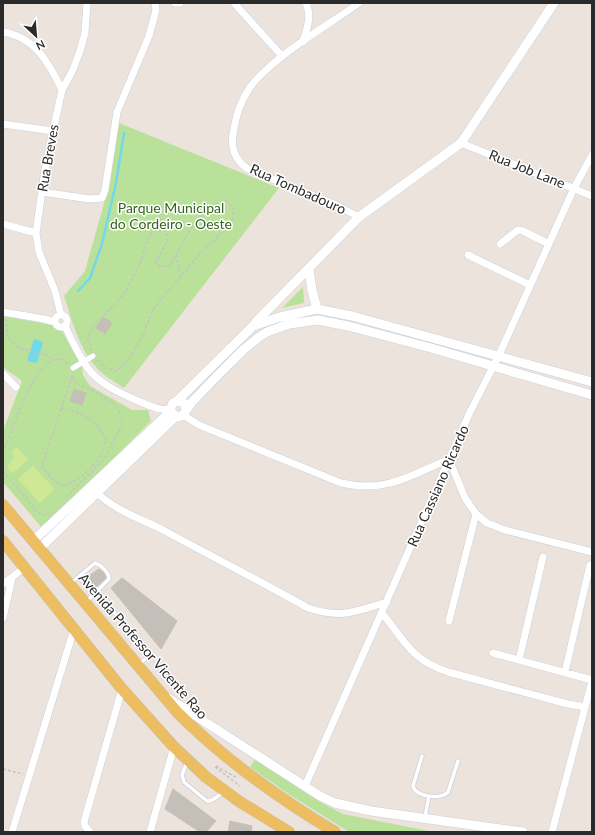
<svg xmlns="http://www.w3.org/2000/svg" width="595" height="835" font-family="Lato,sans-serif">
<rect width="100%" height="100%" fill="#ece3dc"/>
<!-- green -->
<path fill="#bae19a" d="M119,123L279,188L124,388C117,383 109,379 103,374C80,354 73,323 64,296L85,271L105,200Z
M303,287L304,303L282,308Z
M3,316L52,325L62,331L82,367L83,375L90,386L132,410H148L151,421L43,529L3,482V431L22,381L3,367Z
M256,758L320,802L343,814L434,832H349L290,795L250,767Z"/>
<!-- pitch -->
<path fill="#cee896" d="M16,447L29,459L16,471L11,472L7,467L14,457L12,452Z
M33,466L55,489L40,503L18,479Z"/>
<!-- water -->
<path fill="#72d8eb" d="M34,339L43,342L37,363L27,361Z"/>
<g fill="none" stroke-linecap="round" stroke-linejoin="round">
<!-- stream -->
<path stroke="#72d8eb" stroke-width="2.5" d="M78,291L90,278L102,244L116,183L124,133"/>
</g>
<!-- building -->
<path fill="#c4bfb8" stroke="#c7bfb6" d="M103,317L112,323L105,334L96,328Z
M74,389L86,393L82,405L70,401Z
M99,569L104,573L106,578L96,587L87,577Z
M122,578L177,621L161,649L111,588Z
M173,789L216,821L206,832H200L165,809Z
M230,821L252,826L251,832H228Z"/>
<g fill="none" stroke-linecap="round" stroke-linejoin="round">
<!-- service casing -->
<g stroke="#cbd0db" stroke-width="5">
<path id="service" d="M71,583L95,563C101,565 109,572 109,579L86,602
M102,599L146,648L148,652L147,657L139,665
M422,756L413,786C416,797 441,800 448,792L458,761
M187,762L182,775L184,782L207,801C213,802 219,795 223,792
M425,817L429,796"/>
</g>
<!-- pedestrian casing -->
<g stroke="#cbd0db" stroke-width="6">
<path id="pedestrian" d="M73,368L93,356"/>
</g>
<!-- minor casing -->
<g stroke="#cbd0db" stroke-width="8">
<path id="minor" d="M175,3H180
M234,3L282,56
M359,3C328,25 293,45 265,71C259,77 253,82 249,89C241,101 236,115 234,129C230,146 233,159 248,169L334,204L359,217
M3,32C35,37 49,63 62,90
M303,42C307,28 312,17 306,3
M3,124L53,131
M461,143L592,196
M42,192L90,199L102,198L105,190L117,112L149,36L156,10L155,3
M3,224L36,233
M500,244L518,230L523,231L549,244
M468,255L530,285
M3,312L44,319L55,322
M55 321a6 6 0 1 1 12 0a6 6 0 1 1-12 0Z
M61,315L55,291L39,252L36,233L45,170L53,131L62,90L72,72L80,51L85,33L87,3
M65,326C72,341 80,359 91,372C102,385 122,394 138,401C148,405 159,411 170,409
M3,374L16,387
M183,415L199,425L216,432L341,483C386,493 410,476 449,459L465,498L476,514L487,523L505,530L592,552
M97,493C115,510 141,519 163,530C211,556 260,581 308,608C342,619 354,612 387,602
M3,584L24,568
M382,613C405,641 411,660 448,672L568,704L585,707
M3,618L12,578
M449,621L476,514
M493,653L592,680
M519,660L543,557
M565,672L590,565
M305,786L470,412L499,355L574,188L592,155
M12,832L74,629
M90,832L85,826L84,822L122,689
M150,832L174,747
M552,832L592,681"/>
</g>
<!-- tertiary casing -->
<g stroke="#cbd0db" stroke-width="10">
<path id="tertiary" d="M309,270L312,290L317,309
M255,323L359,217L461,143L554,3
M177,401L253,326L280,317L317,309L352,316L592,382
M186,409L184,403L177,401L173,403L170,409L174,415L178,417L183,415L192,402L216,377L243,350L259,337L267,332L289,324L318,320L348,326L431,348L592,395
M34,540L171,411
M40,548L176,416
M168,698L320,796L335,803L371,811L523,832"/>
</g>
<!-- primary casing -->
<g stroke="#c3c3c3" stroke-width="12">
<path id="primary" d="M3,505L177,712C224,759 278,798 335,832
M3,541L122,689L174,747L206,777L240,802L289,832"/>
</g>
<!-- path -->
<path stroke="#c3c3c3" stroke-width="1.5" stroke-dasharray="3 2" stroke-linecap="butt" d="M226,200L234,209L232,222L197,257L165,294L153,310L144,332L132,354L124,365L116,371L106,368L93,356L88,338L93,326L116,303L127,289L141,261L148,238L155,230L165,231L168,239L156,262L161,267L170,265L193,225L210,206Z
M155,230L162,216
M176,255L180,275
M6,319L8,338C11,341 16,346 20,348C31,352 44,352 53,360
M61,408C84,414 93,416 106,438C104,459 83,480 62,486C55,482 45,472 42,465L72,377
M3,452C12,431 32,368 53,360C55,359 60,359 62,359L68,364
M3,471L38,513L44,515L49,514
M66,497L106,457L110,447L122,426V419L118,409L113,403L90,389L76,383L72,377V374
M216,766L237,778
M215,767L240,786
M3,769L23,774"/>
<!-- service -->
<use href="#service" stroke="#fff" stroke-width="3.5"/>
<!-- pedestrian -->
<use href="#pedestrian" stroke="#fff" stroke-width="5"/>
<!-- minor -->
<use href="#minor" stroke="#fff" stroke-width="7"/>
<!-- tertiary -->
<use href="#tertiary" stroke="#fff" stroke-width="9"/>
<!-- primary -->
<use href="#primary" stroke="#ecbd61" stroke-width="11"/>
</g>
<g text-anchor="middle" stroke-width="3" stroke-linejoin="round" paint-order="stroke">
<!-- street labels -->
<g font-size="14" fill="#2a2a2a" stroke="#fff">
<text transform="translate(48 158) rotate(-80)" y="5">Rua Breves</text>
<text transform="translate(527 169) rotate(22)" y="5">Rua Job Lane</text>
<text transform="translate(298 189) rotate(24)" y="5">Rua Tombadouro</text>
<text transform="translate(438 486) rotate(-66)" y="5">Rua Cassiano Ricardo</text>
<text transform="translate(143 646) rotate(49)" y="5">Avenida Professor Vicente Rao</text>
</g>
<!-- park labels -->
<g font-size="14" fill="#33651c" stroke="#fff">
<text x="171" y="213">Parque Municipal<tspan x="171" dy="16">do Cordeiro - Oeste</tspan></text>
</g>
</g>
<!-- border -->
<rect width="595" height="835" fill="none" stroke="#2a2a2a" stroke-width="8"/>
<!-- north arrow -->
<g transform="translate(36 36) rotate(154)" stroke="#ffffff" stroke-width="3" paint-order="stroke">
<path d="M0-3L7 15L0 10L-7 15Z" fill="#2a2a2a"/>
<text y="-6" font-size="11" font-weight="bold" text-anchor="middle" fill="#2a2a2a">N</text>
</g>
</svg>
